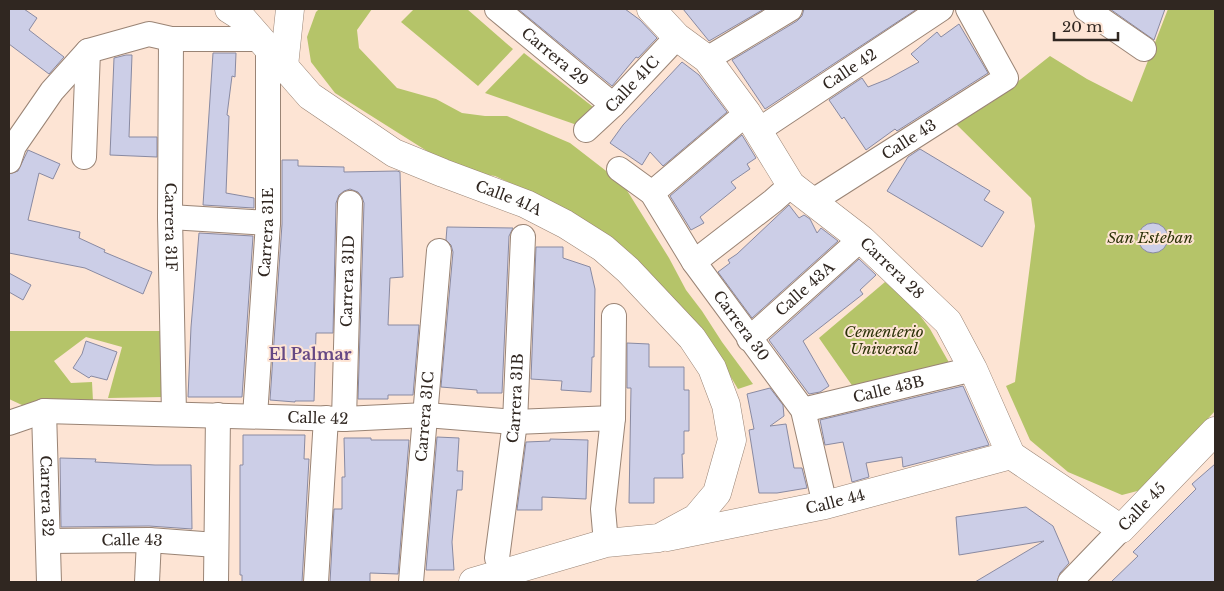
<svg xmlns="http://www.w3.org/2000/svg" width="1224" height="591" font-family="'Libre Baskerville',serif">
<rect width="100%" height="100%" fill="#fde4d4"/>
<!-- green -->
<path fill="#b5c469" d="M319,9H372L357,30L359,48L397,88L436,99L462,113L485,116H507L570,143L623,184L669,258L686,290L702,311L722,342L753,384L738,389L705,334L533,194L495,176L457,170L335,93L311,62L307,37L316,12Z
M414,9H467L513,49L478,86L401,22Z
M1168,9H1215V411L1141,490L1122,495L1068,472L1030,440L1006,386L1015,382L1035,226L1031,198L956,124L992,102L1050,56L1087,79L1132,102Z
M524,53L597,110L577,125L485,93Z
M885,282L913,306L930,329L951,366L858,394L819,338Z
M9,331H163V397L108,398L122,347L86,337L54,361L71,383L92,382L93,401L22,405L9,399Z"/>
<!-- building -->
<path fill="#cccee7" stroke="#898aa2" d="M9,9H24L37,18L29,30L64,57L49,74L9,44Z
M518,9H625L640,20L657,38L638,58L636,57L612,86Z
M683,9H764L709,41Z
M804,9H917L765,109L732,60L797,21L802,16Z
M1110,9H1165L1154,40Z
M959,24L988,73L897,131L895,129L866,150L844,117L842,119L829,100L862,78L868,87L888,79L919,62L911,54L937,32L941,37Z
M213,53H236L235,77L232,76L227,115L229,116L226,193L254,198V208L203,205Z
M126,55H132L129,137H157V157L110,155L114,58Z
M682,62L699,75L727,112L663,166L650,152L642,165L610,143L623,125Z
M742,135L756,158L747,164L750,169L731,182L736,188L700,217L704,223L691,230L670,196Z
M920,149L990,191L984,200L1004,212L982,247L887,191L908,157Z
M28,150L60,164L53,179L39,173L28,220L80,232L79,238L105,250L104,252L152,272L143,294L85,268L9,253V174L18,171Z
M282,160H298V166L344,167V172L397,171L400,172L403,277L390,278L388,325H419L413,395H388V399H358L364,203L362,197L358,192L350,189L344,191L339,195L336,203L333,333H316L314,401H295V402L270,400L282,224Z
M789,205L799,218L804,215L810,219L817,233L821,228L838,241L752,318L718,272L730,263L728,260L737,254Z
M1138 238a15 15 0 1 1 30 0a15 15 0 1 1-30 0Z
M447,227L513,228L509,236L502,393H477V390L441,387L453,252L451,245L446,240Z
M199,233L253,236L242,397H188L191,327Z
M536,247H563V258L590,267L595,289L594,357H592L591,392L561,390L562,381L531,379Z
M859,259L876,275L860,290L863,294L803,341L829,386L820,392L809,394L769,340Z
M9,273L31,285L23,300L9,292Z
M86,341L117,352L107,380L91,376L89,378L73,368L82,354Z
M627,343L649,344V367H684V390H689V431H684V454H682L683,478H654V503H629L631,388H627Z
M963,386L989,445L903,467L902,457L866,463L869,477L852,482L843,442L825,445L820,420Z
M770,388L783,405L784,416L770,426L786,424L794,468H802L807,488L777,493H759L749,430L754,429L747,394Z
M243,435H305L304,459H309L302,582H242V575H240V465H243Z
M437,437L459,438L457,471H463L462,490H457L452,542L454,570H426Z
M344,438H371V440H409L398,574L370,573V582H330L334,509H342V477H345Z
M550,439L588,440L586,499L542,497V510H517L526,442L550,441Z
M60,458L96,459L95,462L155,465H191L192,529L149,526L61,527Z
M1215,464V582H1111L1138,556L1133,552L1196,489L1192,484Z
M1026,507L1053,526L1069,563L1060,573L1057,582H975L1044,541L959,555L956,517Z"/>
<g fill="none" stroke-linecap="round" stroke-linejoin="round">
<!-- minor casing -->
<g stroke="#9a8475" stroke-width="26">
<g id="minor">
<path id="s1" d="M497,9L613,105"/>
<path d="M1086,9L1144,49"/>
<path id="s2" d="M171,39L170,217L174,414"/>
<path d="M707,59L790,9"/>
<path id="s3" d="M586,130L613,105L677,37"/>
<path id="s4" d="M759,130L941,9"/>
<path d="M84,157L88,51"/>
<path d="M9,161L14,146L52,91L88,51L149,34L171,39H261"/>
<path id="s5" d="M619,169L652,193L694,262L803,410L825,505"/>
<path d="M652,193L747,113"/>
<path id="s6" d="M813,201L1006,78L968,9"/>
<path d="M170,217L268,223"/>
<path d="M694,262L773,201L791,185"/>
<path id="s7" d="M749,339L861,239"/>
<path id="s8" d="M803,410L973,369"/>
<path id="s9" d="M44,411L49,582"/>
<path id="s10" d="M255,416L268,223V49"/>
<path d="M613,418L614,316"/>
<path id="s11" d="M344,419L350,203"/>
<path id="s12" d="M9,423L44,411L344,419L426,415L515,422L613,418L603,509L606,543"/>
<path id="s13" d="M48,541L149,540L216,545"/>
<path id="s14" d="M497,558L515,422L523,237"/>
<path d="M147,582L149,540"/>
<path d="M216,582L218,415"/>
<path d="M316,582L326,418"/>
<path id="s15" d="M411,582L439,251"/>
<path d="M1070,582L1121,529"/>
</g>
</g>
<!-- tertiary casing -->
<g stroke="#9a8475" stroke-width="29">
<g id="tertiary">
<path id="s16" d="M651,9L677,37L707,59L747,113L791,185L861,239L948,322L973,369L1011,455L1121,529L1215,431"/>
<path id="s17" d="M667,537L825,505L1011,455"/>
</g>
</g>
<!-- secondary casing -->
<g stroke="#9a8475" stroke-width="29">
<g id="secondary">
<path id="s18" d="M229,9L240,16L310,96L394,153L443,173L526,204L565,224L603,248L628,270L692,338L712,368L726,405L732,440L717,493L696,518L659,538L606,543L473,582"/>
<path d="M284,66L290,9"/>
</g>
</g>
<!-- minor -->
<use href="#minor" stroke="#fff" stroke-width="24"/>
<!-- tertiary -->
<use href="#tertiary" stroke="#fff" stroke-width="28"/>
<!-- secondary -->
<use href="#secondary" stroke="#fff" stroke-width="28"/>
</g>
<g text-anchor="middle" stroke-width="4" stroke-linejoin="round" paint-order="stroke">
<!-- street labels -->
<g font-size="15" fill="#302721" stroke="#fde4d4">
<text dy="5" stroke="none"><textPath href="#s1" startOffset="75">Carrera 29</textPath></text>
<text dy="5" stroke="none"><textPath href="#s4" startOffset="109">Calle 42</textPath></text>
<text dy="5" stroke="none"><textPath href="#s3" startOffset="65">Calle 41C</textPath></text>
<text dy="5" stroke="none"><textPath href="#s6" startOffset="114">Calle 43</textPath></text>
<text dy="5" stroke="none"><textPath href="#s18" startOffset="344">Calle 41A</textPath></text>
<text dy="5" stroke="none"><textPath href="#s2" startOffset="188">Carrera 31F</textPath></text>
<text dy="5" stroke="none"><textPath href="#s10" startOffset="184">Carrera 31E</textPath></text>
<text dy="5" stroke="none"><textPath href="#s16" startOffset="358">Carrera 28</textPath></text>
<text dy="5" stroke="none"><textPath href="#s11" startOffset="138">Carrera 31D</textPath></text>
<text dy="5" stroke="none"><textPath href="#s7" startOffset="75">Calle 43A</textPath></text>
<text dy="5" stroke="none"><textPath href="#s5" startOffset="201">Carrera 30</textPath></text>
<text dy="5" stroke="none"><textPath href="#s8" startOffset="88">Calle 43B</textPath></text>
<text dy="5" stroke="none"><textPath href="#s14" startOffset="161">Carrera 31B</textPath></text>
<text dy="5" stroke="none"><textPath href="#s15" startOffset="166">Carrera 31C</textPath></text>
<text dy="5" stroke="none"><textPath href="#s12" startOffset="311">Calle 42</textPath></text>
<text dy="5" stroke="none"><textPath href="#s9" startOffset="85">Carrera 32</textPath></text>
<text dy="5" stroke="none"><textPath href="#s17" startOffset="172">Calle 44</textPath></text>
<text dy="5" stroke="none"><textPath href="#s16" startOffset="746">Calle 45</textPath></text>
<text dy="5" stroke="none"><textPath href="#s13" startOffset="84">Calle 43</textPath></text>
</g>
<!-- park labels -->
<g font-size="15" font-style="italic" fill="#2c3208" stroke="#fde4d4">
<text x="1150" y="243">San Esteban</text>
<text x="884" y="337">Cementerio<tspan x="884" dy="17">Universal</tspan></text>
</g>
<!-- neighbourhood labels -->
<g font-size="16" font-weight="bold" fill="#654884" stroke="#fde4d4">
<text x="310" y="360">El Palmar</text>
</g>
</g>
<!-- border -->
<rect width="1224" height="591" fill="none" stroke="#302721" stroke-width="20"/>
<!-- scale -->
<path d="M1054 32v8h64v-8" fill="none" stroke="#302721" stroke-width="2.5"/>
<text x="1062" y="32" font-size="15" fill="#302721" stroke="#fde4d4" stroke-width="4" paint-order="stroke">20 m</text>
</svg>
